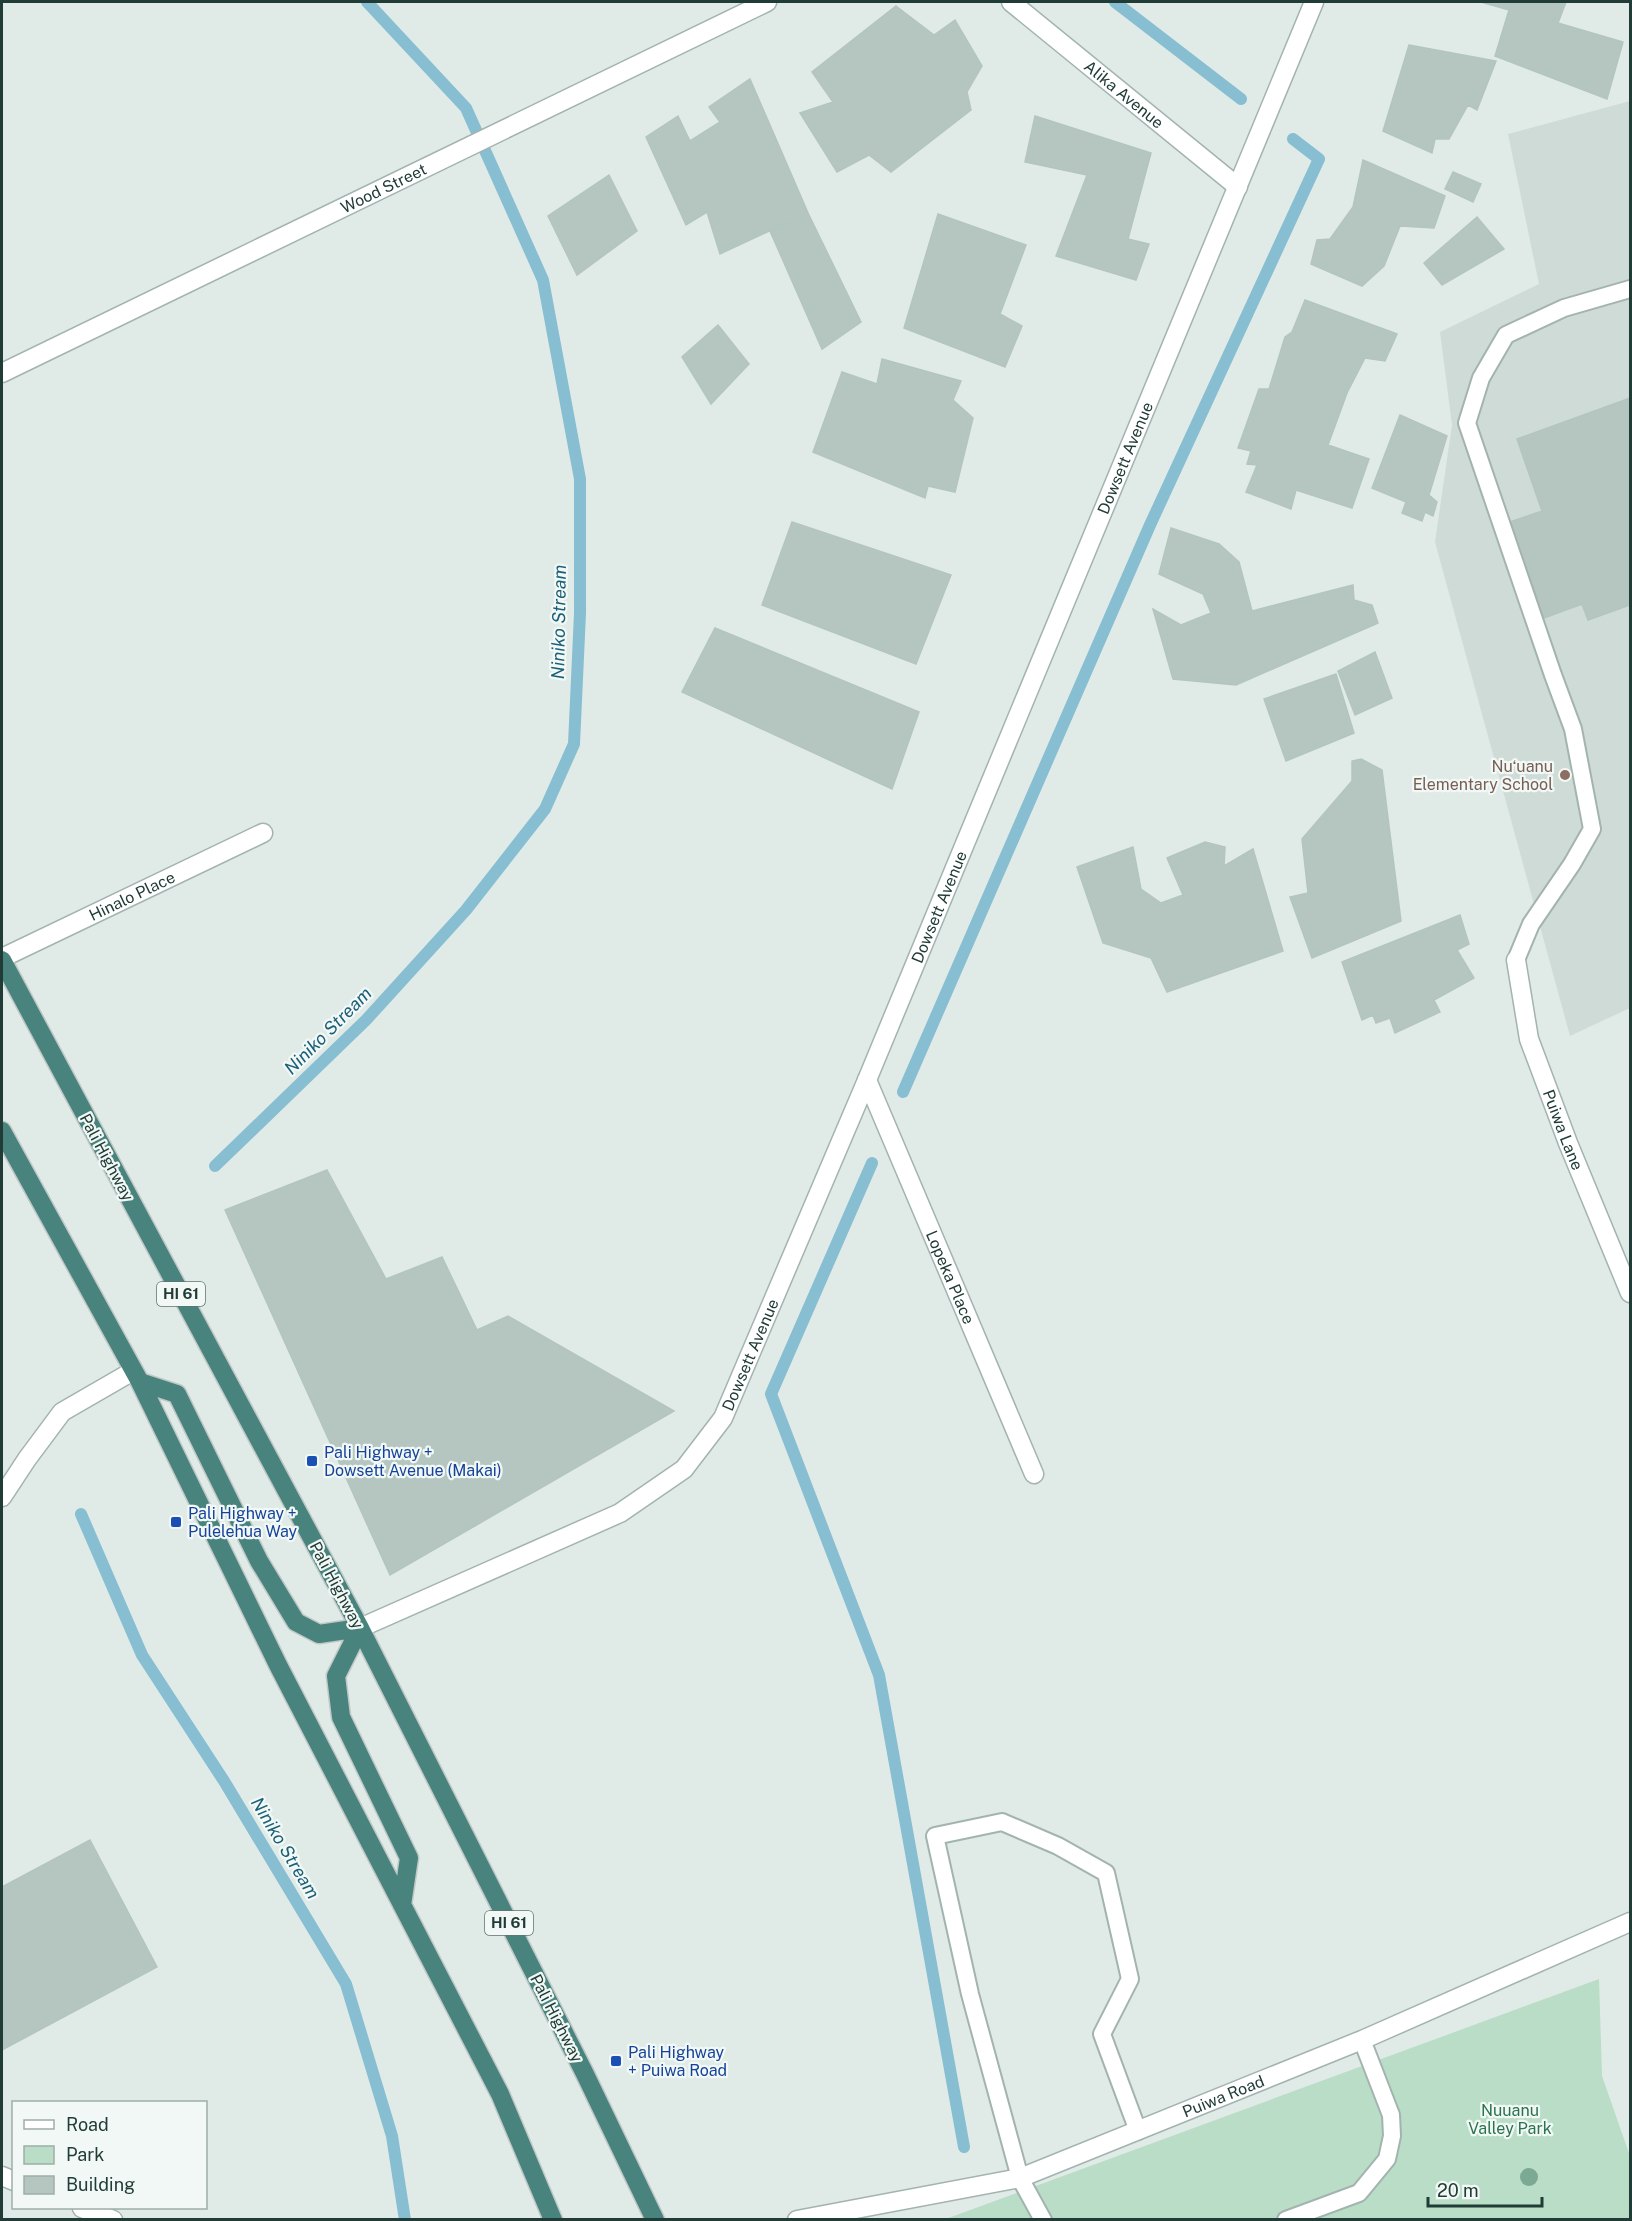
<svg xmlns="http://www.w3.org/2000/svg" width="1632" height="2221" font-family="'Public Sans',sans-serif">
<rect width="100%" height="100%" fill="#e0ebe7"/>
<!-- built -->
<path fill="#cedbd7" d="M1630,101V1008L1570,1036L1435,542L1452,425L1440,332L1539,284L1508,134Z"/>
<!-- green -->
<path fill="#b9ddc6" d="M1599,1979L1602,2076L1630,2156V2219L943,2220Z"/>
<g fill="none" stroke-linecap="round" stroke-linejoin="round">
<!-- stream -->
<path stroke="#87bed1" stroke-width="12" d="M1115,2L1241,99
M903,1092L1150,525L1319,159L1293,139
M872,1163L771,1394L879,1675L964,2147
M215,1166L366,1020L466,910L545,809L574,744L580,613V479L543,280L466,108L367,2
M81,1514L142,1655L224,1781L346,1984L392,2136L405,2220"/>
</g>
<!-- building -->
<path fill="#b5c6c1" stroke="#b3c5bf" stroke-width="1.5" d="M1481,2H1566L1558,23L1623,42L1607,99L1495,56L1509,10Z
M896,6L934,35L955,20L982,66L967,92L971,110L891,172L869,155L837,172L800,113L833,102L812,72Z
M1409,45L1496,61L1477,110L1468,105L1449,139H1435L1432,153L1383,131Z
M750,79L808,213L720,254L707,212L686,225L646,137L678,116L690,141L720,122L709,107Z
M1035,116L1151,153L1128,239L1149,244L1136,280L1056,256L1087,175L1025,162Z
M1363,160L1445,196L1434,228L1400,226L1384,266L1362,286L1311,264L1317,240L1330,239L1353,207Z
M1453,172L1481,184L1473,202L1445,189Z
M609,175L637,231L577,275L548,216Z
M808,213L861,322L822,349L770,231Z
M938,214L1026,245L1000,314L1022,326L1005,367L904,328Z
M1477,217L1504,249L1442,285L1424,263Z
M1305,300L1397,334L1385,361L1365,358L1347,393L1328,445L1369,459L1352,508L1296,490L1291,509L1246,492L1257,465L1247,464L1251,451L1238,448L1259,389H1269L1285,337L1292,332Z
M718,325L749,364L711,404L682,357Z
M882,359L961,381L953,400L973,418L955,492L928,486L925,498L813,452L842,372L877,384Z
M1630,398V605L1588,620L1582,604L1544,618L1510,522L1542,511L1517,439Z
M1400,415L1447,436L1429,495L1437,502L1433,516L1425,512L1422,521L1402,513L1406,502L1372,488Z
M792,522L951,575L916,664L762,605Z
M1171,528L1219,544L1239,562L1252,611L1353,585L1354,600L1372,605L1378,623L1236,685L1173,679L1153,609L1181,625L1211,613L1203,594L1159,574Z
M715,628L919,712L892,789L682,692Z
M1375,652L1392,698L1355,715L1338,671Z
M1336,674L1354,733L1286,761L1264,699Z
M1361,759L1382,770L1401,921L1312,958L1290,897L1308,893L1302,839L1352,781V761Z
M1205,842L1225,847L1224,866L1253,849L1283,951L1167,992L1151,958L1103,943L1077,867L1133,847L1141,889L1161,903L1183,895L1167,858Z
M1460,915L1469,944L1457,950L1474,978L1434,1000L1440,1012L1395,1033L1390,1018L1376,1023L1373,1015L1362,1020L1342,962Z
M327,1170L386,1279L442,1257L477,1330L508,1316L674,1411L390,1575L225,1210Z
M90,1840L157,1967L2,2050V1887Z"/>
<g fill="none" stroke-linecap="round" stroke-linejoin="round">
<!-- service casing -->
<g stroke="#a3b3af" stroke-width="20">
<path id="service" d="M1516,960L1531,924L1572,864L1592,829L1573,729L1553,675L1467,423L1481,378L1506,335L1564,308L1630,289
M1043,2220L1020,2178L970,1994L935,1836L1002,1822L1058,1846L1106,1873L1130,1979L1102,2034L1138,2131
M1286,2220L1359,2193L1387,2159L1392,2136L1391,2115L1362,2040"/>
</g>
<!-- minor casing -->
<g stroke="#a3b3af" stroke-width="21">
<g id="minor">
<path id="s1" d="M1011,2L1238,187"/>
<path id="s2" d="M2,373L767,2"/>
<path id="s3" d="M2,958L263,833"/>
<path id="s4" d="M1516,960L1529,1039L1568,1143L1630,1293"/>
<path id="s5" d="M867,1080L1034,1474"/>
<path d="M2,1497L27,1459L62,1412L133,1371"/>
<path id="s6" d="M360,1628L620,1513L684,1469L723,1418L867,1080L1314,2"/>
<path d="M2,2176L14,2181"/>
<path d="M82,2208L113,2220"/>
<path id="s7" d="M797,2220L1020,2178L1362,2040L1630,1922"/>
</g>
</g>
<!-- trunk casing -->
<g stroke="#c1c8c7" stroke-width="21">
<path id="trunk" d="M2,960L360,1628L585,2074L655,2220
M2,1131L140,1382L278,1665L500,2094L553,2220
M140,1382L177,1394L259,1561L296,1622L319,1634L360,1628
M360,1628L336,1676L341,1717L409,1858L402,1905"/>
</g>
<!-- service -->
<use href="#service" stroke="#fff" stroke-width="16"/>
<!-- minor -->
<use href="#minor" stroke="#fff" stroke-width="18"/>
<!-- trunk -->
<use href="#trunk" stroke="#48847d" stroke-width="18"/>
</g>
<!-- trees -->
<circle fill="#7ca993" cx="1529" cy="2177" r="9"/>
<!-- markers -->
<circle fill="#8d6e63" stroke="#f1f8f5" stroke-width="2" cx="1565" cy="775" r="6"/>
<g fill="#1a4fb4" stroke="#f1f8f5" stroke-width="2">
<rect x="306" y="1455" width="12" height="12" rx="3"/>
<rect x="170" y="1516" width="12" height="12" rx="3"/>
<rect x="610" y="2055" width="12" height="12" rx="3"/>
</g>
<g text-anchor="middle" stroke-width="4.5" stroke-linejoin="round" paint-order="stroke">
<!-- shield labels -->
<g fill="#f1f8f5" stroke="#5f7470" stroke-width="1.5">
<rect x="157" y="1282" width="48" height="24" rx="4.5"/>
<rect x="485" y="1911" width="48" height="24" rx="4.5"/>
</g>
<g font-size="15" font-weight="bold" fill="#213c37">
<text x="181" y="1299">HI 61</text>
<text x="509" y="1928">HI 61</text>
</g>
<!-- street labels -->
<g font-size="16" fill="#213c37" stroke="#f1f8f5">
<text dy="6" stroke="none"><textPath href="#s1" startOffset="146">Alika Avenue</textPath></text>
<text dy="6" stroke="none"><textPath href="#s2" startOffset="424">Wood Street</textPath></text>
<text dy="6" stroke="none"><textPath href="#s6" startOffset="1467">Dowsett Avenue</textPath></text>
<text dy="6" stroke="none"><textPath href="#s3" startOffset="144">Hinalo Place</textPath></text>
<text dy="6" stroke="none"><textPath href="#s6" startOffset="981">Dowsett Avenue</textPath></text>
<text dy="6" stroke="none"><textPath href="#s4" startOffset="177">Puiwa Lane</textPath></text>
<text transform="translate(107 1157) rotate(62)" y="6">Pali Highway</text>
<text dy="6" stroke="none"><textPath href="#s5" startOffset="214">Lopeka Place</textPath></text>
<text dy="6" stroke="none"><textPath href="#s6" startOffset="495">Dowsett Avenue</textPath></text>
<text transform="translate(337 1585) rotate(62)" y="6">Pali Highway</text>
<text transform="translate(557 2018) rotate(63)" y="6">Pali Highway</text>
<text dy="6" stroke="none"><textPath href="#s7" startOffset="446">Puiwa Road</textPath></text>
</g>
<!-- education labels -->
<g font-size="16" fill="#785e54" stroke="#f1f8f5" text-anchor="end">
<text x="1553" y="772">Nuʻuanu<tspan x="1553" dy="18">Elementary School</tspan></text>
</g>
<!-- transit labels -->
<g font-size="16" fill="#164399" stroke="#f1f8f5" text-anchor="start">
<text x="324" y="1458">Pali Highway +<tspan x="324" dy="18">Dowsett Avenue (Makai)</tspan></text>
<text x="188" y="1519">Pali Highway +<tspan x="188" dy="18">Pulelehua Way</tspan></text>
<text x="628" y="2058">Pali Highway<tspan x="628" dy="18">+ Puiwa Road</tspan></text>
</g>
<!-- park labels -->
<g font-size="16" fill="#2a734e" stroke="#f1f8f5">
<text x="1510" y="2116">Nuuanu<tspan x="1510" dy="18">Valley Park</tspan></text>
</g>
<!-- water labels -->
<g font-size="18" font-style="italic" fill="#1a5f78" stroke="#f1f8f5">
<text transform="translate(559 622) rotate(-89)" y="6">Niniko Stream</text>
<text transform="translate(328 1031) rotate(-45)" y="6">Niniko Stream</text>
<text transform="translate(285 1848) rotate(59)" y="6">Niniko Stream</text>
</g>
</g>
<!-- border -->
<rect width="1632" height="2221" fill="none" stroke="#213c37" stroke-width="6"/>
<!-- legend -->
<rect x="12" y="2101" width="195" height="108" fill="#f1f8f5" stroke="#9eada9" stroke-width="1.5"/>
<rect x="24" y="2120" width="30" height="9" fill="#ffffff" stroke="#9eada9" stroke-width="1.5"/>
<text x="66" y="2131" font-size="18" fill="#213c37">Road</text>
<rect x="24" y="2146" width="30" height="18" fill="#b9ddc6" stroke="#9eada9" stroke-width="1.5"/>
<text x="66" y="2161" font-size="18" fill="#213c37">Park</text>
<rect x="24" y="2176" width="30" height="18" fill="#b5c6c1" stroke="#9eada9" stroke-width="1.5"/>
<text x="66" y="2191" font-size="18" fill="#213c37">Building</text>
<!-- scale -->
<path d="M1428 2197v9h114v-9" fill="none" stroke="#213c37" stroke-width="3"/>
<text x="1437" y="2197" font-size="18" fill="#213c37" stroke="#f1f8f5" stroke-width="4.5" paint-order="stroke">20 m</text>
</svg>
